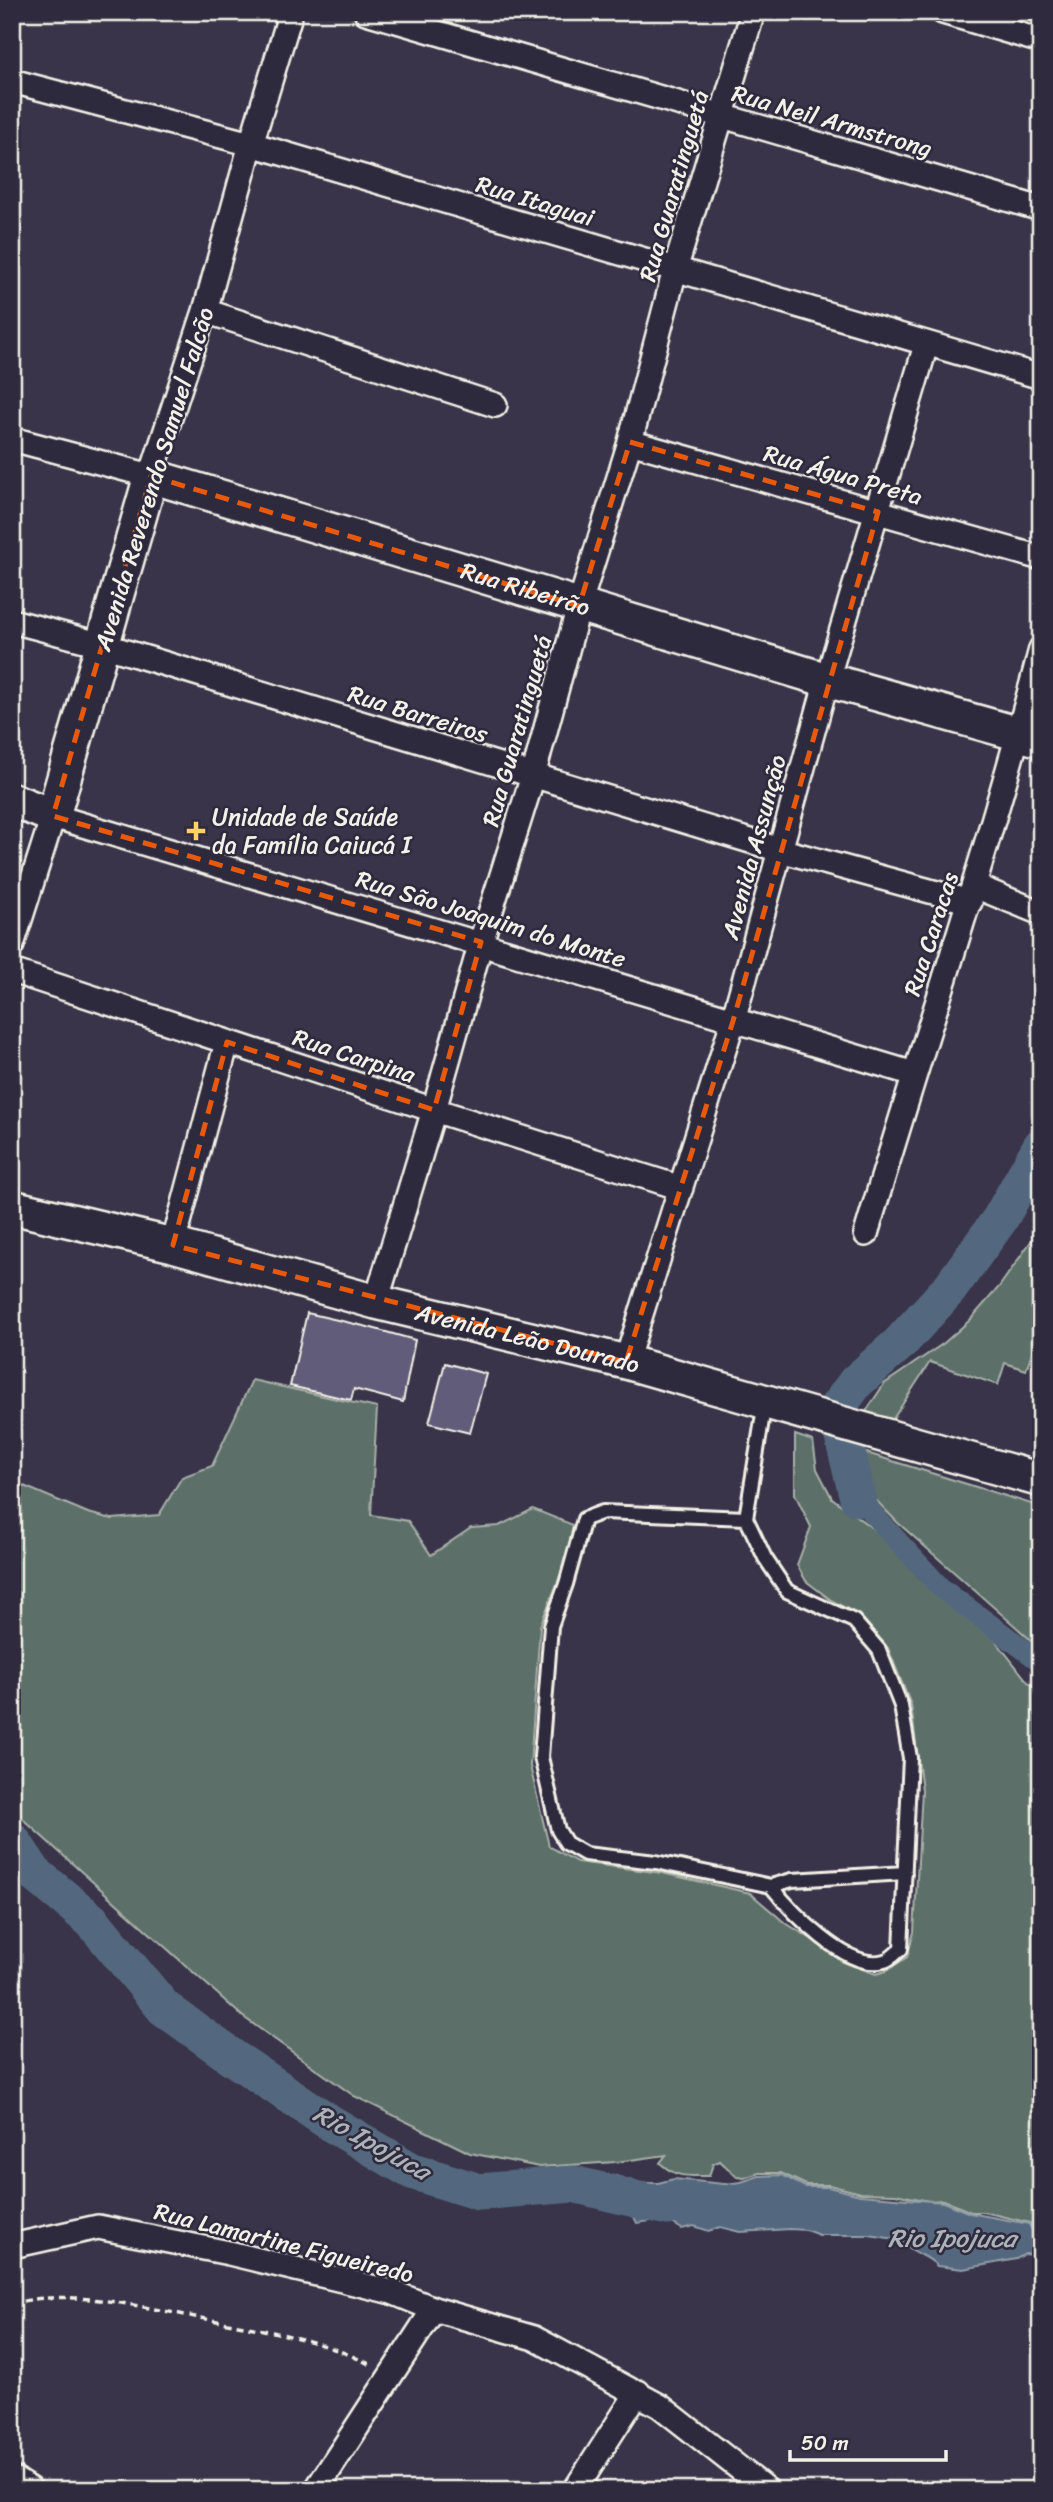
<svg xmlns="http://www.w3.org/2000/svg" width="1053" height="2502" font-family="Sriracha,sans-serif">
<rect width="100%" height="100%" fill="#393449"/>
<filter id="ink" filterUnits="userSpaceOnUse"><feTurbulence type="fractalNoise" baseFrequency=".0143" numOctaves="2"/><feDisplacementMap in="SourceGraphic" scale="14" xChannelSelector="R" yChannelSelector="G"/><feConvolveMatrix kernelMatrix="1 2 1 2 8 2 1 2 1" color-interpolation-filters="sRGB"/></filter>
<g filter="url(#ink)">
<!-- green -->
<path fill="#5b7069" stroke="#a8b0a8" stroke-width="2" d="M1041,1227V1325L1026,1370L1005,1363L998,1385L930,1362L889,1425L861,1419L884,1384L944,1343L970,1320L999,1287Z
M252,1380L377,1408L371,1515L408,1521L431,1555L471,1528L499,1526L533,1509L573,1525L566,1562L540,1626L530,1766L549,1846L577,1862L662,1873L750,1893L784,1922L816,1942L843,1962L876,1974L886,1971L907,1957L914,1932L922,1790L911,1705L888,1648L860,1616L831,1600L806,1581L797,1565L811,1527L795,1494V1435L813,1441L817,1469L832,1498L904,1552L928,1582L962,1607L995,1640L1028,1682L1041,1691V2228L1034,2232L1030,2223L984,2212H971L943,2200L929,2201L895,2194L861,2193L829,2185H806L781,2173H759L744,2178L737,2177L720,2161L713,2164L709,2176C687,2176 676,2178 660,2163L666,2155L616,2162L539,2167L470,2153L354,2096L242,2016L26,1822L12,1804V1481L88,1513L112,1519L159,1515L182,1477L212,1466Z
M860,1451L1041,1507V1649L897,1522L868,1492Z"/>
<!-- water -->
<path fill="#53677e" stroke="#939ea8" stroke-width="2" d="M782,2175L805,2187H828L860,2195L943,2202L970,2213L1029,2224L1033,2233L1041,2230V2259L1036,2255L1025,2254L1016,2259L963,2269L937,2266C927,2254 911,2254 902,2240L869,2235H819L806,2230L790,2229L740,2232L720,2227L709,2231L694,2226L682,2229L665,2219L637,2223L632,2213L624,2207L616,2176L638,2183H658L674,2179L724,2184L741,2182L759,2176Z"/>
<g fill="none" stroke-linecap="round" stroke-linejoin="round">
<!-- canal -->
<path stroke="#53677e" stroke-width="21" d="M858,1498L942,1589L1041,1662"/>
<!-- river -->
<path stroke="#53677e" stroke-width="37" d="M858,1498L836,1409L856,1382L900,1343L950,1288L1000,1219L1041,1146
M12,1840L34,1873L92,1921L164,2008L232,2057L332,2124L412,2171L479,2192L573,2184L668,2207"/>
</g>
<!-- building -->
<path fill="#605c7a" stroke="#f4f1e8" stroke-width="2" d="M307,1313L368,1327L415,1340L403,1402L354,1389L351,1400L290,1386Z
M445,1363L486,1374L470,1433L429,1423Z"/>
<g fill="none" stroke-linecap="round" stroke-linejoin="round">
<!-- lane casing -->
<g stroke="#f4f1e8" stroke-width="18">
<path id="lane" d="M746,1518L603,1512L584,1519L566,1584L551,1626L541,1757L558,1830L566,1843L585,1854L656,1862L771,1886C791,1911 848,1972 884,1961C890,1960 896,1953 901,1949L910,1758L901,1706L879,1650L854,1621L787,1591L765,1558L746,1518L765,1402
M771,1886L792,1880L905,1873"/>
</g>
<!-- street casing -->
<g stroke="#f4f1e8" stroke-width="28">
<path id="street" d="M366,12L1041,209
M943,12L1041,41
M12,81L251,144L1041,377
M205,311L495,405
M12,439L151,476L205,311L251,144L291,12
M630,442L1041,558
M12,621L103,645L780,850L970,902
M975,886L1041,913
M12,945L53,816L914,1074
M12,971L434,1110L681,1188
M866,1234C924,1039 990,846 1041,649
M173,1245L227,1042
M376,1302L434,1110L481,942L533,776L579,606L630,442L675,270L753,12
M626,1362L733,1021L827,680L926,345
M12,2246L98,2227L229,2253L392,2292L434,2309L534,2338L660,2406L767,2490
M12,2478L31,2490
M316,2490L434,2309
M575,2490L638,2392"/>
</g>
<!-- secondary casing -->
<g stroke="#f4f1e8" stroke-width="38">
<g id="secondary">
<path id="s1" d="M12,800L53,816L151,476L827,680L1041,740"/>
<path id="s2" d="M12,1207L173,1245L376,1302L626,1362L1041,1480"/>
</g>
</g>
<!-- path -->
<path stroke="#f4f1e8" stroke-width="3.5" stroke-dasharray="7 5" stroke-linecap="butt" d="M12,2305L15,2303C25,2301 36,2298 47,2298C98,2295 151,2309 201,2318C258,2329 319,2338 371,2365"/>
<!-- lane -->
<use href="#lane" stroke="#2f2a3d" stroke-width="12"/>
<!-- street -->
<use href="#street" stroke="#2f2a3d" stroke-width="23"/>
<!-- secondary -->
<use href="#secondary" stroke="#2f2a3d" stroke-width="33"/>
</g>
</g>
<!-- marked area -->
<path fill="none" stroke="#e8590c" stroke-width="5" stroke-dasharray="14 9" stroke-linejoin="round" d="M630,442L878,512L733,1021L626,1362L173,1245L227,1042L434,1110L481,942L53,816L151,476L579,606Z"/>
<!-- markers -->
<path fill="#ffd166" stroke="#2f2a3d" stroke-width="2.5" d="M192.5 820.5h7v7h7v7h-7v7h-7v-7h-7v-7h7z"/>
<g text-anchor="middle" stroke-width="5" stroke-linejoin="round" paint-order="stroke">
<!-- street labels -->
<g font-size="24" fill="#f4f1e8" stroke="#2f2a3d">
<text transform="translate(832 121) rotate(16)" y="8">Rua Neil Armstrong</text>
<text transform="translate(674 186) rotate(-74)" y="8">Rua Guaratinguetá</text>
<text transform="translate(535 201) rotate(17)" y="8">Rua Itaguai</text>
<text transform="translate(843 475) rotate(16)" y="8">Rua Água Preta</text>
<text transform="translate(154 479) rotate(-73)" y="8">Avenida Reverendo Samuel Falcão</text>
<text dy="8" stroke="none"><textPath href="#s1" startOffset="789">Rua Ribeirão</textPath></text>
<text transform="translate(418 714) rotate(17)" y="8">Rua Barreiros</text>
<text transform="translate(517 731) rotate(-74)" y="8">Rua Guaratinguetá</text>
<text transform="translate(754 847) rotate(-75)" y="8">Avenida Assunção</text>
<text transform="translate(491 919) rotate(17)" y="8">Rua São Joaquim do Monte</text>
<text transform="translate(931 934) rotate(-72)" y="8">Rua Caracas</text>
<text transform="translate(354 1056) rotate(18)" y="8">Rua Carpina</text>
<text dy="8" stroke="none"><textPath href="#s2" startOffset="532">Avenida Leão Dourado</textPath></text>
<text transform="translate(284 2243) rotate(14)" y="8">Rua Lamartine Figueiredo</text>
</g>
<!-- poi labels -->
<g font-size="24" fill="#f4f1e8" stroke="#2f2a3d" text-anchor="start">
<text x="212" y="825">Unidade de Saúde<tspan x="212" dy="28">da Família Caiucá I</tspan></text>
</g>
<!-- water labels -->
<g font-size="26" font-style="italic" fill="#acb3b8" stroke="#2f2a3d">
<text transform="translate(372 2142) rotate(29)" y="9">Rio Ipojuca</text>
<text x="952" y="2247">Rio Ipojuca</text>
</g>
</g>
<!-- margin -->
<rect width="1053" height="2502" fill="none" stroke="#2f2a3d" stroke-width="42"/>
<rect x="21" y="21" width="1011" height="2460" fill="none" stroke="#f4f1e8" stroke-width="2.5" filter="url(#ink)"/>
<!-- scale -->
<path d="M790 2450v10h156v-10" fill="none" stroke="#f4f1e8" stroke-width="3.5"/>
<text x="801" y="2450" font-size="21" fill="#f4f1e8" stroke="#2f2a3d" stroke-width="5" paint-order="stroke">50 m</text>
</svg>
